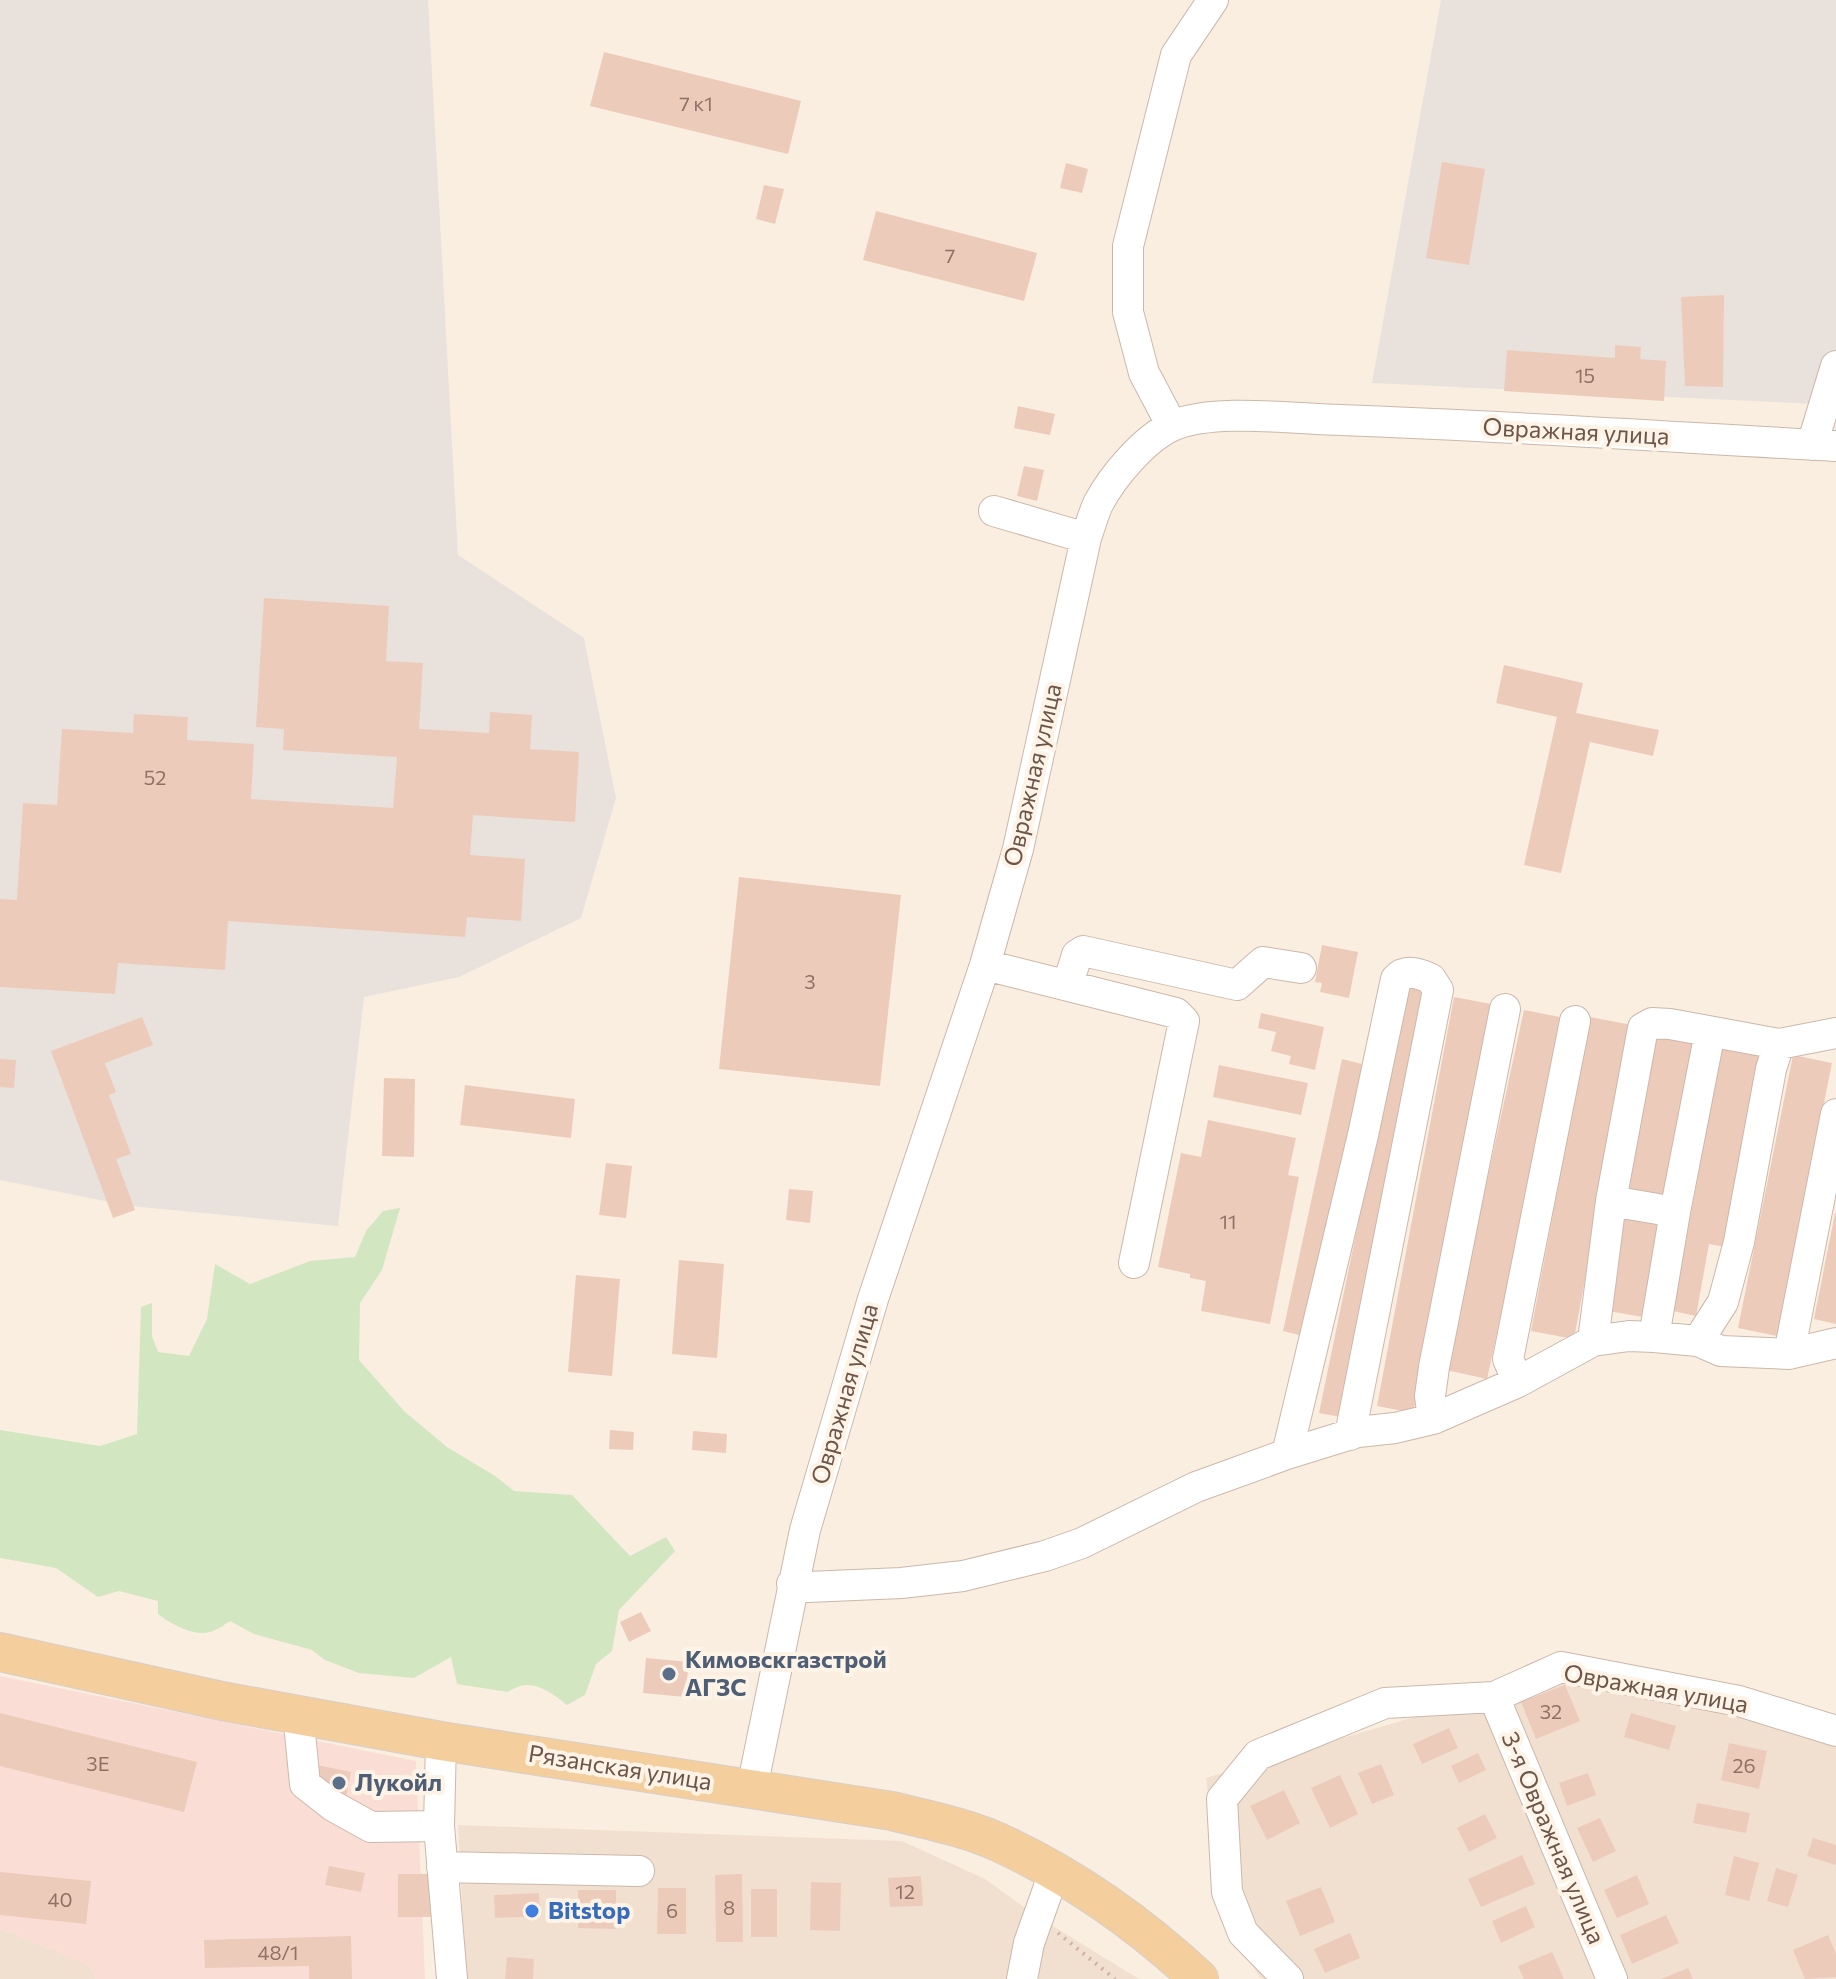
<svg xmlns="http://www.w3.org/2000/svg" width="1836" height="1979" font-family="Commissioner,sans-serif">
<rect width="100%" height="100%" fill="#faeee0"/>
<!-- residential -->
<path fill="#f1e0d0" d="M1565,1673L1836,1739V1979H1261L1224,1921L1206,1778Z
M458,1825L902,1841L985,1879L1038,1917L1139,1979H466Z
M0,1929L90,1965L96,1979H0Z"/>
<!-- commercial -->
<path fill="#faded5" d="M0,1676L416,1761L425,1979H96L90,1965L0,1929Z"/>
<!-- industrial -->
<path fill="#e9e1dc" d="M0,0H428L458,555L584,638L616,798L581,918L459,977L364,997L338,1226L130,1206L0,1180Z
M1441,0H1836V405L1372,383Z"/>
<!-- green -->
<path fill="#d2e6c1" d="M400,1208L382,1270L360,1303L359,1360L405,1412L447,1447L495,1476L514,1491L572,1495L630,1556L666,1537L675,1551L619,1610L612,1651L596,1664L585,1695L567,1705C548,1690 530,1676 508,1692L457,1684L451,1657L414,1678L359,1673L325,1660L312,1650L254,1634L230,1621C225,1624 219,1629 213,1631C195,1638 171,1624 158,1614V1601L119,1591L98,1597L56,1568L0,1558V1430L100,1446L137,1434L141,1307L152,1303V1336L158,1352L189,1356L207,1319L215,1264L250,1284L310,1261L355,1257L366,1231L383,1211Z"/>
<!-- building -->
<path fill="#edcbba" d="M604,52L801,101L788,154L590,106Z
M1442,162L1485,169L1469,265L1426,258Z
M1066,163L1088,169L1082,193L1060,188Z
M764,185L784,189L775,224L756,219Z
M876,211L1037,253L1024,301L863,260Z
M1724,295L1723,387L1685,386L1681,297Z
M1615,345L1641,347L1640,359L1666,361L1664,401L1504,391L1507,350L1615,358Z
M1018,406L1055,414L1050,435L1014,428Z
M1024,466L1044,470L1037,501L1017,496Z
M264,598L389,606L386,661L423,663L419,729L489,733L490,712L532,715L530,749L579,752L575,822L473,815L470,855L525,859L521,921L467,917L465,937L228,921L225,970L118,963L115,994L0,987V899L17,900L23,803L57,805L62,729L133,733L134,714L188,717L187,740L254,744L251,799L393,808L397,757L283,750L284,729L256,727Z
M1504,665L1583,683L1576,713L1659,730L1653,756L1590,742L1561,873L1524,865L1557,717L1496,703Z
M739,877L901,895L880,1086L719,1069Z
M1322,945L1358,952L1349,998L1320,992L1322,983L1315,982Z
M1408,982L1429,987L1341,1417L1319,1413Z
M1454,997L1491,1004L1413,1413L1377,1406Z
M1524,1010L1565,1018L1487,1379L1446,1370Z
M1261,1013L1324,1027L1315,1070L1289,1064L1291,1056L1271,1051L1276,1032L1258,1028Z
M142,1017L153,1045L105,1063L116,1092L109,1095L131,1154L116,1159L135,1210L113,1218L51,1051Z
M1590,1017L1632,1025L1574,1339L1531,1331Z
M1656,1034L1693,1041L1664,1200L1627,1193Z
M1722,1046L1761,1053L1725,1247L1709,1244L1696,1316L1673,1311Z
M1793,1055L1832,1063L1777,1336L1738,1328Z
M0,1059L16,1060L14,1088L0,1087Z
M1342,1059L1366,1065L1307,1337L1283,1331Z
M1219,1065L1308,1083L1301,1115L1213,1097Z
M384,1078L415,1079L414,1157L382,1156Z
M465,1085L575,1099L571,1138L460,1125Z
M1208,1120L1296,1138L1288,1175L1299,1177L1270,1324L1201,1311L1206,1281L1190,1278V1274L1158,1267L1181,1153L1201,1157Z
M606,1163L632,1166L626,1218L599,1215Z
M789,1189L813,1191L810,1223L786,1220Z
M1625,1213L1660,1219L1643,1317L1608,1311Z
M1835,1213H1836V1324L1814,1319Z
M679,1260L724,1264L717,1358L672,1354Z
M576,1275L620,1279L612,1376L568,1372Z
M610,1430L634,1432L633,1450L609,1449Z
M693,1431L727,1434L726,1453L692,1450Z
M641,1612L651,1631L629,1642L620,1622Z
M646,1658L689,1662L685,1697L643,1693Z
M1565,1685L1580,1721L1536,1739L1521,1702Z
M0,1713L197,1762L184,1812L0,1766Z
M1631,1713L1676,1726L1669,1750L1624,1737Z
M1449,1728L1458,1748L1422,1764L1413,1744Z
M1729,1743L1767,1751L1759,1789L1721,1780Z
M1478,1753L1486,1770L1459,1783L1451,1766Z
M298,1761L351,1772L346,1798Z
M1381,1764L1394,1795L1372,1804L1358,1773Z
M1588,1773L1596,1795L1567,1806L1559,1783Z
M1340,1775L1358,1814L1330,1828L1311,1788Z
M1284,1790L1300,1823L1267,1840L1250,1806Z
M1697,1803L1750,1813L1746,1833L1693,1823Z
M1485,1814L1497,1838L1469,1852L1457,1828Z
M1600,1818L1616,1851L1593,1862L1577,1828Z
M1813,1838L1836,1845V1865L1807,1856Z
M1522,1855L1535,1884L1481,1907L1468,1879Z
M1734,1856L1759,1863L1749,1901L1725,1895Z
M329,1866L365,1873L361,1892L325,1885Z
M1776,1868L1798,1875L1788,1907L1767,1901Z
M0,1872L91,1881L86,1924L0,1915Z
M398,1874H435V1917H398Z
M742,1874L743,1942H716L715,1875Z
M1637,1875L1649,1904L1617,1918L1604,1890Z
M921,1876L923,1906L890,1907L888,1878Z
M811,1882L841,1883L840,1931L810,1930Z
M1321,1887L1335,1922L1300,1936L1286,1901Z
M658,1888H686V1934H657Z
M751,1889H777V1937H751Z
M578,1890H616V1929L578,1928Z
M539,1893L540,1916L495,1918L494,1895Z
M1526,1906L1535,1927L1501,1943L1492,1921Z
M1666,1915L1679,1943L1632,1964L1620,1935Z
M1350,1933L1360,1958L1325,1973L1314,1949Z
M1828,1935L1836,1954V1977L1805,1979L1793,1950Z
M351,1936L352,1979H309V1966L205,1968L204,1940Z
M1552,1952L1564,1979H1524L1518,1966Z
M507,1957L534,1959L533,1979H505Z
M1688,1968L1693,1979H1661Z"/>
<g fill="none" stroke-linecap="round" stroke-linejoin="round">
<!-- minor casing -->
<g stroke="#cbb8ab" stroke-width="32">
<path id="minor" d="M1172,426L1144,373L1128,312V246L1176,55L1213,0
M1812,445L1836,366
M994,511L1086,538
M985,965L1176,1013L1184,1021L1134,1263
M1068,984L1077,955L1083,951L1237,985L1263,962L1301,968
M1611,1201L1675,1212
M1654,1337L1675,1212L1710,1032
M1593,1341L1611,1201L1643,1028L1652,1023L1670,1024L1779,1044
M1698,1341L1723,1302L1739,1242L1771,1069L1779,1044L1836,1033
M1789,1354L1836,1114
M1518,1382L1508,1359L1575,1021
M1433,1419L1430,1396L1434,1367L1505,1009
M1287,1454L1363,1135L1396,979C1405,969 1419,973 1431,979L1438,990L1350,1435
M792,1584L808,1587L901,1583L963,1576L1045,1556L1082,1543L1196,1487L1287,1454L1358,1432L1395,1428L1433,1419L1518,1382L1593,1341L1629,1336L1654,1337L1698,1341L1721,1351L1789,1354L1836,1343
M1494,1697L1612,1979
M298,1713L305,1784L333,1806L371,1827L439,1826
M441,1741L439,1826L452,1979
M752,1788L805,1530L873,1299L985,965L1018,849L1086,538C1090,527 1093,515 1098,504C1112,477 1144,439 1172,426C1213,408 1296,419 1341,420C1506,426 1671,437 1836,446
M442,1867L639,1871
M1022,1979L1029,1943L1054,1873
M1288,1979L1243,1933L1227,1892L1222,1799L1258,1755L1385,1703L1494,1697L1561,1667L1739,1701L1836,1731"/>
</g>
<!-- major casing -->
<g stroke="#d6cfcc" stroke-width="40">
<path id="major" d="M0,1652L222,1701L441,1741L892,1811C928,1820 964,1827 998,1842C1072,1876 1140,1924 1199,1979"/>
</g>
<!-- path -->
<path stroke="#d1af9e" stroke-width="4" stroke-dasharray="2 6" stroke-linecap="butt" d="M1058,1933L1115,1979"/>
<!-- minor -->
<use href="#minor" stroke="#fff" stroke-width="30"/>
<!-- major -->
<use href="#major" stroke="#f4cf9d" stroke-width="38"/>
</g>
<!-- markers -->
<g fill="#5c6f8a" stroke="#fdf3e6" stroke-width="3">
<circle cx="669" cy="1674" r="8"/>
<circle cx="339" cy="1783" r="8"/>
</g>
<circle fill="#3f7fe0" stroke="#fdf3e6" stroke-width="3" cx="532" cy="1911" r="8"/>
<g text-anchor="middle" stroke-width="8" stroke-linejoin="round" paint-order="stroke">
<!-- number labels -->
<g font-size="20" fill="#8e7266">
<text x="696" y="111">7 к1</text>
<text x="950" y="263">7</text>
<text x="1585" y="383">15</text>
<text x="155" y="785">52</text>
<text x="810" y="989">3</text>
<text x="1228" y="1229">11</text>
<text x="1551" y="1719">32</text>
<text x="98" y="1771">3Е</text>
<text x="1744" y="1773">26</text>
<text x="905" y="1899">12</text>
<text x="60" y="1907">40</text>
<text x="729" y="1915">8</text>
<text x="672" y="1918">6</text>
<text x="278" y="1960">48/1</text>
</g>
<!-- street labels -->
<g font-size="24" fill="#6e554a" stroke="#fdf3e6">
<text transform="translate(1576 432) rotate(3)" y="8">Овражная улица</text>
<text transform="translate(1033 775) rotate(-77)" y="8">Овражная улица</text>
<text transform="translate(845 1394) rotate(-74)" y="8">Овражная улица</text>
<text transform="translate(1656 1689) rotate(10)" y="8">Овражная улица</text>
<text transform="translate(620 1768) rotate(9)" y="8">Рязанская улица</text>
<text transform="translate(1553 1838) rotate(67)" y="8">3-я Овражная улица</text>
</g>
<!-- service labels -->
<g font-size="24" font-weight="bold" fill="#4e5e75" stroke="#fdf3e6" text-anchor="start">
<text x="685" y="1668">Кимовскгазстрой<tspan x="685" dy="28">АГЗС</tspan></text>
<text x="355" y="1791">Лукойл</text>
</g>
<!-- shop labels -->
<g font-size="24" font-weight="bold" fill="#366cbe" stroke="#fdf3e6" text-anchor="start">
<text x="548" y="1919">Bitstop</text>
</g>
</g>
</svg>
